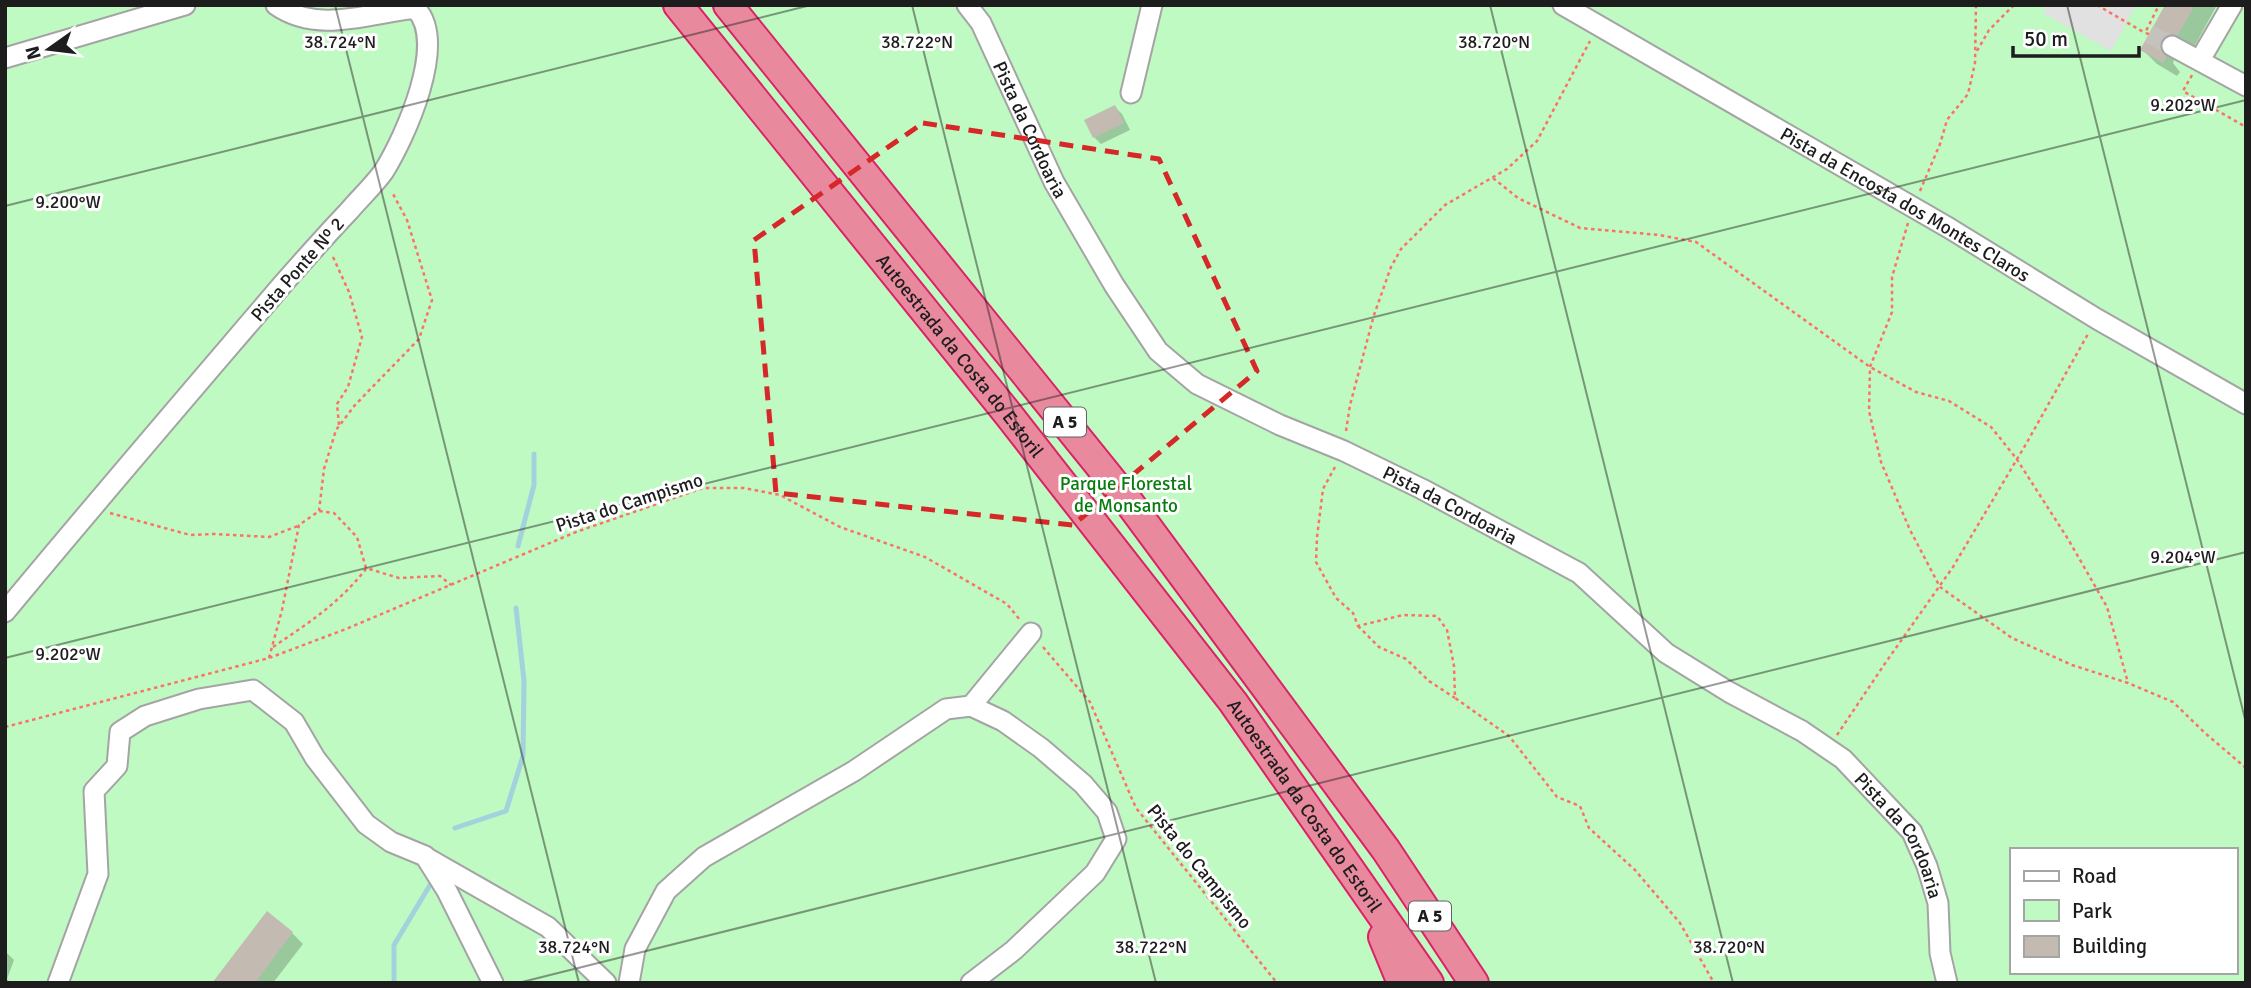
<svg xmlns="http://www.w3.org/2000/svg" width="2251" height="988" font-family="Signika,sans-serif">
<rect width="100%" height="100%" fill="#efeae3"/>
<!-- park -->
<path fill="#bffac2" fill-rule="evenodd" d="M5,5H2246V983H5ZM2011,850H2235V972H2011Z"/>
<!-- parking -->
<path fill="#e1e1e1" d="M2047,5H2136L2111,51L2043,13Z"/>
<!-- shadow -->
<path fill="#0003" d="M2167,5H2217L2193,49L2176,54L2173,63L2180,72L2177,76L2157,64L2143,50Z
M1115,107L1122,114L1130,130L1101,144L1094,137Z
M292,933L303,944L273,983H214Z
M5,951L14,960L7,979L11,983H5Z"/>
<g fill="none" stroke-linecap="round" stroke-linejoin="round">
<!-- stream -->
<path stroke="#a3d2dd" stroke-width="5" d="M518,546L534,485V454
M455,828L506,811L523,756L524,681L516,608
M394,983V945L430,885"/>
</g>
<!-- building -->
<path fill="#c3bab2" d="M2165,5H2195L2178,35L2171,34L2162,40L2160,47L2166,57L2163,63L2140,50Z
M1115,105L1124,123L1093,138L1084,120Z
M267,911L293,932L255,983H212Z"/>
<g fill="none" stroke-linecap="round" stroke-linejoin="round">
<!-- minor-tunnel -->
<path stroke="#c5c1bb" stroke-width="19" stroke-dasharray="19 10" stroke-linecap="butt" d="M2149,34L2172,46"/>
<!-- minor casing -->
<g stroke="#a4a4a4" stroke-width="23">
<g id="minor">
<path id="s1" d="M967,5L981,23L1054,182L1114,285L1158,351L1197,384L1280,425L1344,451L1422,489L1579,573L1666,653L1729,692L1802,731L1843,759L1912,832L1927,866L1938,903L1940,953L1947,983"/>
<path id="s2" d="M1563,5L1949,228L2097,319L2246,404"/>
<path d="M2172,46L2246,86"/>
<path d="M5,58L185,5"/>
<path d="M2200,60L2232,5"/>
<path d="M1131,93L1152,5"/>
<path d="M5,612C96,502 189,394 282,285C304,260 326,235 349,211C360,198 374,185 384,171C405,137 448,43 416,9H408C364,15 316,33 276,5"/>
<path d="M971,706L1031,633"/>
<path d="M427,858L548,927L606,983"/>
<path d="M58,983L98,874L94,791L117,766L120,732L145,716L199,699L253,690L294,722L315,758L366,824L391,842L425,856L447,891L493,983"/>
<path d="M629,983L635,949L666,891L704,857L854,771L946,709L971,706L1003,721L1041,748L1083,784L1107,812L1116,839L1095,873L1014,950L971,983"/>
</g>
</g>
<!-- highway casing -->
<g stroke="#db2167" stroke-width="32">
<g id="highway">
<path id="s3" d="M678,5L1008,414L1233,702L1429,983"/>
<path d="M728,5L1125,497L1386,850L1474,983"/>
<path d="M1383,937L1402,983"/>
</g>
</g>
<!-- path -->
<path stroke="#fc7267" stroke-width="2.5" stroke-dasharray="3.5 3.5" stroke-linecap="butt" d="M2097,5L2145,33
M2149,34L2145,33L2159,5
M1977,51L1989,30L2014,5
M2192,75L2183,91L2246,127
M1493,178L1518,198L1580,228L1659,235L1696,242L1870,367L1916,392L1949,401L1991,427L2016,458L2068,539L2107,607L2128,683
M1920,191L1940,144L1947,120L1968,94L1975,63L1976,5
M1908,223L1892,277V312L1870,367L1869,411L1881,462L1910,530L1940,587L2012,638L2072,665L2128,683L2173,702L2205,733L2246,768
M333,257L349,292L362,337L348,387L337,404L339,425
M1346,431L1350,405L1374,315L1391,267L1401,249L1445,205L1507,169L1537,141L1590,41
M1335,467L1323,489L1317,537L1316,562L1336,598L1353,613L1358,626L1403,615L1437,616L1447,630L1454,666L1455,698L1509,736L1557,797L1580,806L1589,828L1635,870L1680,923L1714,983
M319,511L324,469L336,430L355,405L419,339L432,300L407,220L392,192
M110,513L190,535L214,534L269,537L298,526
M1358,626L1379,647L1406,659L1429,681L1455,698
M273,647C310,622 338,604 366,569
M1043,647L1090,702L1136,808L1277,983
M269,658L282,610L299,525L319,511L334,513L357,537L366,568L399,578L440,576L451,585
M5,727L269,658L346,629L576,532L703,488H744L780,495L840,527L925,557L1007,604L1020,620
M1837,735L1886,662L1953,567L2026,444L2088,334"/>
<!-- minor -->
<use href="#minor" stroke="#fff" stroke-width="19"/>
<!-- highway -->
<use href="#highway" stroke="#e8899e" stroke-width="28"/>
</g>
<!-- marked area -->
<path fill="none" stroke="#d62828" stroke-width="5" stroke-dasharray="14 9" stroke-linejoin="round" d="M923,123L1159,159L1257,371L1073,525L776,493L754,240Z"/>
<!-- ticks -->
<path fill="none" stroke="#1d1d1d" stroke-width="2" stroke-opacity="0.45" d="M335,5L579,983M912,5L1156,983M1490,5L1733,983M2067,5L2246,723M5,206L811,5M5,658L2246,100M518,983L2246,552"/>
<g text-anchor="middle" stroke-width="6" stroke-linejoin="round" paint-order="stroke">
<!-- shield labels -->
<g fill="#fff" stroke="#616161" stroke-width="2">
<rect x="1044" y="407.5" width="42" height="29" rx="5"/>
<rect x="1409" y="901.5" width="42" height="29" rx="5"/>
</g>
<g font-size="18" font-weight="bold" fill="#1d1d1d">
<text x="1065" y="428">A 5</text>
<text x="1430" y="922">A 5</text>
</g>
<!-- street labels -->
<g font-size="19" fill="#1d1d1d" stroke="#fff">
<text dy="7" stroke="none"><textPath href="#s1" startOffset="140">Pista da Cordoaria</textPath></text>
<text dy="7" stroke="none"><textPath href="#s2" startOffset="396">Pista da Encosta dos Montes Claros</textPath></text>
<text transform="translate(297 269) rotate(-49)" y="7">Pista Ponte Nº 2</text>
<text dy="7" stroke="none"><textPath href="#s3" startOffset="450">Autoestrada da Costa do Estoril</textPath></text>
<text transform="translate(629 502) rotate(-18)" y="7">Pista do Campismo</text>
<text dy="7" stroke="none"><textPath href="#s1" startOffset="728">Pista da Cordoaria</textPath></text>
<text dy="7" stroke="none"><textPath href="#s3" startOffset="1017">Autoestrada da Costa do Estoril</textPath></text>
<text dy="7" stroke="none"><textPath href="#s1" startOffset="1295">Pista da Cordoaria</textPath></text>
<text transform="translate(1200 866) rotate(51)" y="7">Pista do Campismo</text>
</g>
<!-- park labels -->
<g font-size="19" fill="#0a7d10" stroke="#fff">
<text x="1126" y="490">Parque Florestal<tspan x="1126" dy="22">de Monsanto</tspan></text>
</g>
</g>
<g font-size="18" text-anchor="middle" fill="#1d1d1d" stroke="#fff" stroke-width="6" stroke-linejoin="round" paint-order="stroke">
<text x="340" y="48">38.724°N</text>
<text x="917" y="48">38.722°N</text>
<text x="1494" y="48">38.720°N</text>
<text x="2183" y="111">9.202°W</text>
<text x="68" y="208">9.200°W</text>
<text x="2183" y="563">9.204°W</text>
<text x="68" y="660">9.202°W</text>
<text x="574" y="953">38.724°N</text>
<text x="1151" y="953">38.722°N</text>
<text x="1729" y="953">38.720°N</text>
</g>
<!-- border -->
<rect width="2251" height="988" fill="none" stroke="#1d1d1d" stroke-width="14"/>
<!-- legend -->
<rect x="2010" y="848" width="228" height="126" fill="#ffffff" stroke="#a5a5a5" stroke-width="2"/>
<rect x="2024" y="871" width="35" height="10" fill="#ffffff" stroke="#a5a5a5" stroke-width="2"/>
<text x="2072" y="883" font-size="21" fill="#1d1d1d">Road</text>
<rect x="2024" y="900" width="35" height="21" fill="#bffac2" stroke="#a5a5a5" stroke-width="2"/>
<text x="2072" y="918" font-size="21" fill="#1d1d1d">Park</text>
<rect x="2024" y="936" width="35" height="21" fill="#c3bab2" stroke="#a5a5a5" stroke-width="2"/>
<text x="2072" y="953" font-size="21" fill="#1d1d1d">Building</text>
<!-- north arrow -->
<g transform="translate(49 49) rotate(256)" stroke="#ffffff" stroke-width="5" paint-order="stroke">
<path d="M0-5L12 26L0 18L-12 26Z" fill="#1d1d1d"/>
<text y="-10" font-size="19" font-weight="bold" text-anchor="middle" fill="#1d1d1d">N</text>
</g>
<!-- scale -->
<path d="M2013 46v10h126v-10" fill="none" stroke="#1d1d1d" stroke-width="3.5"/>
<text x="2024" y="46" font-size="21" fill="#1d1d1d" stroke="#ffffff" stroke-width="5" paint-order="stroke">50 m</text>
</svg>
